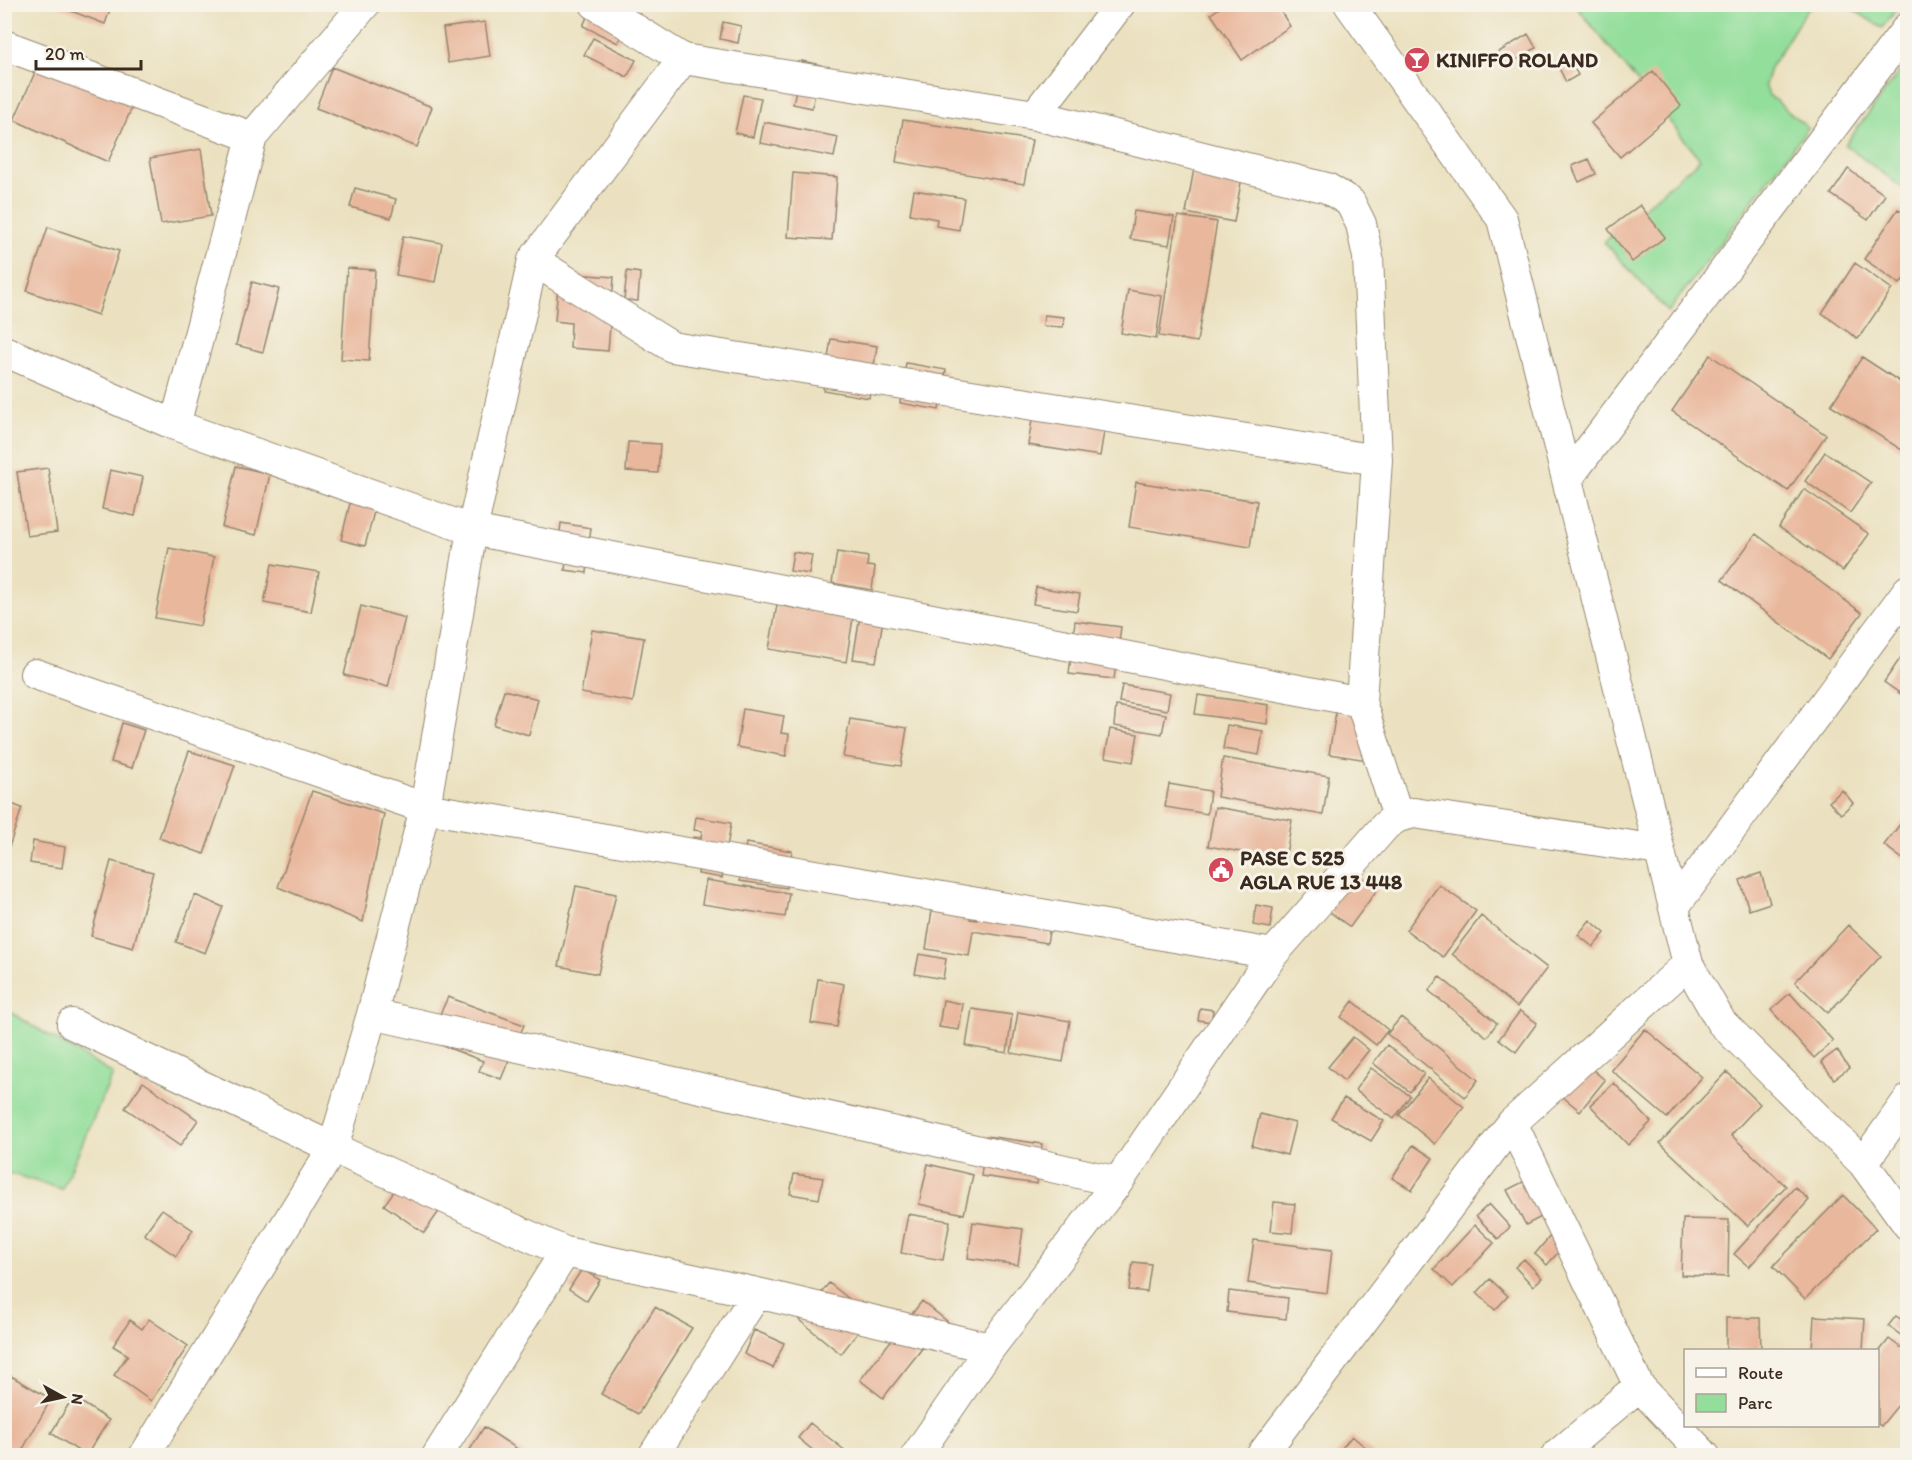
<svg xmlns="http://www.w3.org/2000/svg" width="1912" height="1460" font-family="Itim,sans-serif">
<rect width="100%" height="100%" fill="#f7f3e8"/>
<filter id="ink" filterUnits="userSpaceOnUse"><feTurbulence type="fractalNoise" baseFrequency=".0167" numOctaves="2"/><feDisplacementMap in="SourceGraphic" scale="12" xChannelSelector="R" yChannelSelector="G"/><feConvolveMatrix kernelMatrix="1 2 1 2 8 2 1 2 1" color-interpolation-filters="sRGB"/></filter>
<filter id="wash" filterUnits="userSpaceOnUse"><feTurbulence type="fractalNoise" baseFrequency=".008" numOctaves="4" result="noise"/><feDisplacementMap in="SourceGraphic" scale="24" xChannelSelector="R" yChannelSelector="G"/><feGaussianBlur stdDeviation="1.35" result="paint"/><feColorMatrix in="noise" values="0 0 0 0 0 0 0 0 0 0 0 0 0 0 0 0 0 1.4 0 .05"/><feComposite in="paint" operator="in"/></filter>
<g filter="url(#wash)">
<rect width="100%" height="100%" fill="#ebe1c0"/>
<!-- green -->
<path fill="#92de9a" stroke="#66845c" stroke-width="1.5" d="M1575,5H1818L1807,9L1770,68L1765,85L1769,95L1808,128L1668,312L1604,242L1700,159Z
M1846,5L1900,4V5L1882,28Z
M1907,61V191L1845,145Z
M5,1009L113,1074L62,1189L5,1172Z"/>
<g id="blocks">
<!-- building -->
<path fill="#e9b79c" d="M53,4H112L105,24Z
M593,4L630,17L618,43L583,26Z
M1225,4H1276L1290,26L1242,60L1211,14Z
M485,22L490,56L448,63L443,28Z
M723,22L741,26L738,43L720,39Z
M1528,34L1536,48L1505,67L1497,53Z
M593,38L636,60L627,77L584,55Z
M1569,59L1578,75L1566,82L1558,66Z
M40,61L134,103L108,162L14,120Z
M802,61L821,65L812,108L793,104Z
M332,67L432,107L417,147L316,108Z
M1653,71L1681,106L1620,157L1591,123Z
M743,95L761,98L753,137L735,133Z
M903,120L1032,140L1024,184L896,162Z
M764,122L838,137L834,157L760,143Z
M1198,146L1246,154L1234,222L1186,213Z
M201,149L211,216L161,224L150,158Z
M1589,159L1596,174L1579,182L1572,166Z
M1848,169L1885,195L1868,220L1831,194Z
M793,173L837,177L832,240L788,237Z
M355,188L396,199L391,218L350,207Z
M914,190L964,198L959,230L936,226L937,219L910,214Z
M1640,205L1665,237L1632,262L1608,229Z
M1898,209L1908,215V273L1900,284L1864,259Z
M1134,211L1174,217L1169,245L1130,239Z
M1178,216L1217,222L1197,342L1159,336Z
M48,227L119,251L98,315L27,291Z
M403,236L442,243L435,282L396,275Z
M1855,263L1892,289L1858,339L1822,313Z
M347,268L375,270L369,361L341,359Z
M627,271L640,273L638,301L624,300Z
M576,274L614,277L608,351L570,348L571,323L555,321L558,286Z
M252,282L279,289L263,352L236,345Z
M1128,290L1162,296L1156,339L1121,333Z
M1044,315L1064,317L1063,327L1043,326Z
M831,339L877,346L869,398L823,390Z
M1710,355L1826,435L1788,491L1672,411Z
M1862,357L1908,387V454L1831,405Z
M906,363L946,370L939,410L900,403Z
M1035,401L1107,413L1100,456L1028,445Z
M628,442L660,444L658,473L626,471Z
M1825,452L1871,483L1850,513L1805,481Z
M236,466L270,474L256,535L222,527Z
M48,468L57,532L27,536L17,472Z
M110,470L143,477L135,516L102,509Z
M1136,482L1257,501L1250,547L1129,527Z
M355,483L380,489L365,546L341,540Z
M1804,489L1869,534L1843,571L1779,527Z
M561,523L591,528L589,543L559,539Z
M1756,534L1862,613L1828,659L1722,580Z
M169,548L214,557L200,626L155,618Z
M567,551L589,553L587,573L565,570Z
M793,552L812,555L809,574L790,571Z
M837,552L868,557L867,566L875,567L872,590L832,583Z
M272,564L319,572L311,612L264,603Z
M1036,587L1080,594L1077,611L1033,604Z
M777,605L853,618L846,662L769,649Z
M361,606L405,618L388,687L344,675Z
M860,616L883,620L876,662L853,659Z
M1075,621L1121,627L1114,679L1069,674Z
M592,630L644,638L633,702L581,693Z
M1908,647V699L1884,682Z
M1122,685L1170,693L1167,710L1119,702Z
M504,690L538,699L529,735L494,725Z
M1198,695L1269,705L1267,724L1195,714Z
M1116,706L1166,714L1162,734L1114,726Z
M743,709L784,716L781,733L789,734L786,756L737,747Z
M1336,712L1373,718L1367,760L1329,754Z
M850,719L907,728L901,766L843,757Z
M122,723L144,730L132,768L111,762Z
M1227,725L1263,731L1259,755L1223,749Z
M1110,729L1138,734L1133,762L1105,757Z
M189,751L235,765L204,854L159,838Z
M1223,758L1329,776L1323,815L1217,797Z
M1169,784L1210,791L1207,814L1165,807Z
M1842,790L1853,803L1841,814L1829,802Z
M312,791L384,814L363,922L278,887Z
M4,801L22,808L9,847L4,845Z
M1215,807L1292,820L1285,860L1208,846Z
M1908,814V863L1884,845Z
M696,817L731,823L722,878L698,874L699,867L690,849L693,837L701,838L702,831L694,830Z
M33,841L65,847L62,868L30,863Z
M746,843L792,851L786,888L740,881Z
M111,861L153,872L133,948L91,936Z
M1354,872L1377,890L1350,927L1326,909Z
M1761,873L1770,903L1749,910L1740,880Z
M706,880L789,893L785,917L702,904Z
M1439,885L1476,911L1443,957L1406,930Z
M576,886L616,894L598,974L559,966Z
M935,891L973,897L970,919L977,920L980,898L1053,910L1047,943L973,931L969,956L926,949Z
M195,895L223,907L205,953L176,942Z
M1256,905L1273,908L1270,928L1253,925Z
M1481,916L1547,968L1517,1007L1452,954Z
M1590,920L1605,933L1593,947L1578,935Z
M1848,925L1881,956L1828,1013L1795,982Z
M919,954L946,959L943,979L915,974Z
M1440,977L1497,1023L1487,1037L1429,991Z
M818,979L844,984L837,1027L811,1023Z
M1790,993L1833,1041L1814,1058L1771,1010Z
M448,997L524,1025L501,1079L479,1071L483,1061L428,1040Z
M943,1000L963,1004L959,1030L939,1027Z
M1353,1001L1388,1030L1376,1045L1341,1017Z
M1200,1008L1213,1010L1211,1022L1198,1020Z
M972,1009L1012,1015L1007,1053L966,1046Z
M1520,1011L1537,1023L1516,1052L1499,1039Z
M1018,1012L1070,1021L1063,1062L1011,1053Z
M1401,1017L1478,1080L1465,1097L1387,1034Z
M1645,1029L1702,1077L1667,1118L1611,1070Z
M1353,1037L1369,1050L1344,1081L1328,1067Z
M1387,1045L1424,1074L1410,1092L1373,1063Z
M1837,1050L1849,1068L1834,1079L1821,1062Z
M1588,1066L1605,1080L1580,1111L1563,1097Z
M1371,1068L1410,1096L1394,1119L1355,1090Z
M1727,1072L1760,1104L1731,1135L1786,1186L1748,1226L1660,1143Z
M1428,1078L1464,1107L1435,1144L1399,1115Z
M143,1082L198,1120L180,1146L125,1108Z
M1614,1083L1651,1122L1628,1145L1590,1105Z
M1344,1098L1384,1121L1371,1141L1331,1118Z
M1260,1114L1295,1123L1287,1155L1252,1146Z
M986,1136L1042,1144L1037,1184L981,1176Z
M1413,1145L1433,1158L1412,1190L1392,1178Z
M928,1164L973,1175L964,1214L919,1204Z
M410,1169L449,1197L424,1233L384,1205Z
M794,1174L823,1178L819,1199L790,1194Z
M1527,1180L1545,1215L1526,1225L1507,1190Z
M1795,1187L1809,1200L1749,1267L1734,1254Z
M1843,1195L1876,1229L1805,1299L1773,1266Z
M1274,1202L1295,1204L1292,1233L1271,1231Z
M1489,1204L1510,1227L1498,1239L1476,1216Z
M162,1209L193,1230L176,1256L144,1234Z
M908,1214L950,1221L943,1260L901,1253Z
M1683,1219L1729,1220L1728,1277L1681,1275Z
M973,1222L1023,1229L1018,1265L968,1258Z
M1475,1225L1494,1243L1453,1287L1434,1269Z
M1550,1236L1563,1247L1547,1265L1535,1254Z
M1254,1240L1332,1250L1327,1293L1248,1283Z
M1524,1259L1542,1278L1533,1286L1515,1267Z
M1133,1262L1151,1264L1147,1292L1129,1290Z
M582,1269L600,1280L587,1301L569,1289Z
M1490,1279L1508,1296L1495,1310L1477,1293Z
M829,1283L871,1316L841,1354L799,1320Z
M1229,1291L1288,1298L1286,1319L1227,1312Z
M922,1301L958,1330L928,1341L883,1398L860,1380Z
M655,1307L692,1328L638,1414L601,1394Z
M1814,1316L1865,1319L1863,1350H1812Z
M1896,1316L1908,1324V1340L1888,1326Z
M1726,1318H1760L1761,1350H1726Z
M149,1319L188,1346L151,1401L114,1375L128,1355L113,1346L130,1320L142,1329Z
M754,1330L784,1343L773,1368L744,1354Z
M1889,1339L1908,1353V1393L1881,1426L1878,1424V1353Z
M11,1376L51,1399L19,1456H4V1388Z
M73,1397L109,1420L86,1456L51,1433Z
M810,1423L852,1456H820L798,1438Z
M484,1427L528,1456H466Z
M1352,1436L1376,1456H1335Z"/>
</g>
</g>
<g filter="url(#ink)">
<use href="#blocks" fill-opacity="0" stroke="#93866f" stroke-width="1.5"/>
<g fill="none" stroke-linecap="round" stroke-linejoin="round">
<!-- minor casing -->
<g stroke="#93866f" stroke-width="32">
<path id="minor" d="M595,4L683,59L1035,115L1327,188L1350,202L1361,224L1368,257L1377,460L1361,702L1398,817
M1349,4L1502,219L1688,964L1721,1022L1863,1163L1908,1225
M4,45L252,137
M1035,115L1120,4
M533,260L672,347L1377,460
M4,351L175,425L472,530L1361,702
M175,425L252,137L365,4
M1567,479L1908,27
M35,674L425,808L1273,954
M1674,907L1908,590
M372,1014L1118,1182
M72,1024L333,1148L565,1252L757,1293L990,1348
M1512,1123L1639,1386L1705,1456
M1863,1163L1908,1100
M144,1456L333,1148L372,1014L425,808L472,530L533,260L683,59
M437,1456L565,1252
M653,1456L757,1293
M916,1456L990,1348L1118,1182L1273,954L1386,825L1398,817L1414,813L1659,850
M1261,1456L1512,1123L1688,964
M1556,1456L1639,1386"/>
</g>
<!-- minor -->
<use href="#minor" stroke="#fff" stroke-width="30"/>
</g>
</g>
<!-- icons -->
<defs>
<g id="bar-disc" transform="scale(1.35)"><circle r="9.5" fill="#d1495b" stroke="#f7f3e8"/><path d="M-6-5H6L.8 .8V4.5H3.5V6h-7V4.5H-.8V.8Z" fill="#fff"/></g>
<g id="civic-disc" transform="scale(1.35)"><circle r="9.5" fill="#d1495b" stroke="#f7f3e8"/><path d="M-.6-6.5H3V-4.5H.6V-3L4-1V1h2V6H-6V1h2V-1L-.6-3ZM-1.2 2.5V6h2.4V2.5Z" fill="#fff"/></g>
</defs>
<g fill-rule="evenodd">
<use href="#bar-disc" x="1417" y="60"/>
<use href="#civic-disc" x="1221" y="870"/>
</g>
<g text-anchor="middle" stroke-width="6" stroke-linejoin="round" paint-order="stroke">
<!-- poi labels -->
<g font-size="21" font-weight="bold" fill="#3b2a1e" stroke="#f7f3e8" text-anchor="start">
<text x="1436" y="67">KINIFFO ROLAND</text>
<text x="1240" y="865">PASE C 525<tspan x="1240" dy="24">AGLA RUE 13 448</tspan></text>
</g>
</g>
<!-- margin -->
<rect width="1912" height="1460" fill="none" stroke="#f7f3e8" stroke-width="24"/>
<!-- legend -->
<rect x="1684" y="1349" width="195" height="78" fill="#f7f3e8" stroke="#aca397" stroke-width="1.5"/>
<rect x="1696" y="1368" width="30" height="9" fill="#ffffff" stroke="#aca397" stroke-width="1.5"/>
<text x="1738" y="1379" font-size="18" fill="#3b2a1e">Route</text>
<rect x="1696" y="1394" width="30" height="18" fill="#92de9a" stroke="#aca397" stroke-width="1.5"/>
<text x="1738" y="1409" font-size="18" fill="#3b2a1e">Parc</text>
<!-- north arrow -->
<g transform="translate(63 1397) rotate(98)" stroke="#f7f3e8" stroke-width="4.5" paint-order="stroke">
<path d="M0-4.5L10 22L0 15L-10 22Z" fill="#3b2a1e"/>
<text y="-9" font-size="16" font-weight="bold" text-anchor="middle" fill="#3b2a1e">N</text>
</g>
<!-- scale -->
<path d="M36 60v9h105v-9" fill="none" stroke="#3b2a1e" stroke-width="3"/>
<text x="45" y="60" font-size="18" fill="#3b2a1e" stroke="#f7f3e8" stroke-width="4.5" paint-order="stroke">20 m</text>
</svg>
